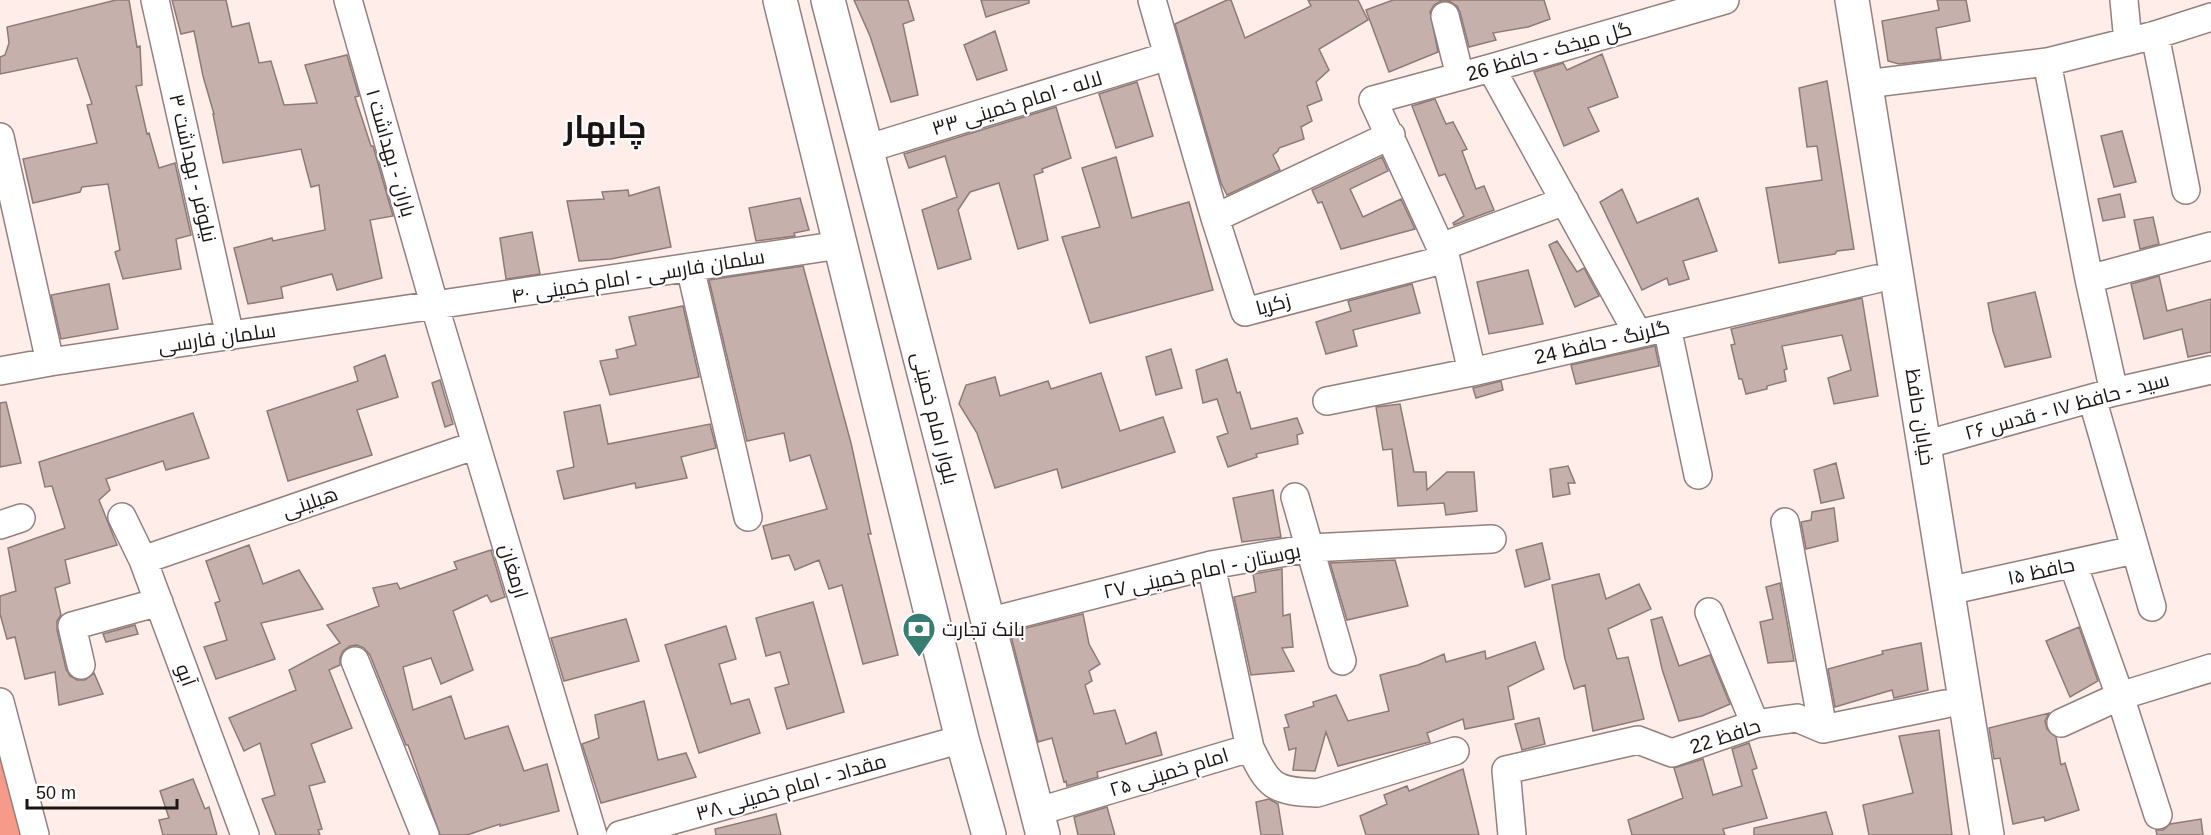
<svg xmlns="http://www.w3.org/2000/svg" width="2211" height="835" font-family="Arial,Cairo,sans-serif">
<rect width="100%" height="100%" fill="#ffede9"/>
<!-- water -->
<path fill="#f79a89" d="M0,704L25,835H0Z"/>
<!-- building -->
<path fill="#c5b0ac" stroke="#8e7a76" stroke-width="1.5" d="M116,0H129L137,47L140,46L142,85L136,86L147,134L149,133L159,168L175,163L191,235L176,239L181,269L123,279L115,252L120,250L108,184L82,187L80,192L33,203L23,159L97,143L87,105L92,104L77,58L0,74V57L5,55L9,43L7,27Z
M172,0H226L232,27L249,23L259,63L271,61L284,105L317,103L305,65L347,55L359,96L355,97L371,146H373L393,216L370,220L382,278L337,290L332,274L281,287L283,298L248,304L234,248L272,238L273,241L325,230L319,185L311,187L301,149L223,163L213,114H214L203,76L194,31L181,34Z
M854,0H908L914,20L903,24L918,95L891,102L870,36Z
M981,0H1029V3L986,17Z
M1227,0H1231L1245,38L1311,6L1308,0H1358L1368,20L1319,49L1329,70L1316,82L1322,100L1307,106L1312,121L1301,127L1304,139L1279,148L1278,151L1273,155L1280,170L1227,195L1221,183L1175,24Z
M1393,0H1544L1550,19L1528,27L1493,33L1496,40L1469,47L1460,12L1457,6L1449,1H1441L1434,5L1430,12L1438,52L1389,72L1366,10Z
M1937,0H1966L1970,21L1936,28L1941,59L1899,64L1888,61L1882,21L1939,10Z
M995,31L1007,70L977,80L964,45Z
M1602,54L1618,97L1588,108L1599,131L1564,146L1534,72L1563,63L1567,70Z
M1827,81L1854,249L1837,251L1835,254L1779,263L1766,188L1822,180L1817,146L1807,147L1799,88Z
M1137,82L1153,136L1116,148L1099,94Z
M1435,99L1446,124L1453,122L1467,149L1462,151L1476,189L1484,186L1494,210L1454,225L1453,223L1464,216L1445,174L1439,176L1412,106Z
M1056,107L1071,158L1042,169L1043,172L1034,175L1048,240L1018,249L999,183L970,192L958,210L971,259L938,269L922,210L957,197L945,156L909,168L904,154Z
M2122,131L2136,182L2114,187L2101,136Z
M1116,157L1132,218L1189,202L1213,290L1090,323L1062,237L1100,227L1082,168Z
M1382,157L1388,171L1350,189L1363,217L1401,199L1415,229L1341,249L1322,202L1318,203L1312,190Z
M659,187L671,247L611,259L579,261L567,201L604,199L602,192L628,190L629,196Z
M1622,189L1637,223L1698,198L1717,251L1683,261L1689,279L1669,285L1667,278L1642,290L1600,202Z
M2120,194L2125,217L2103,221L2098,199Z
M800,198L809,230L794,233L795,236L756,241L749,208Z
M2153,217L2159,244L2140,249L2134,220Z
M532,232L540,274L506,279L500,238Z
M1557,241L1577,272L1584,268L1599,296L1575,307L1549,245Z
M803,266L851,443L871,534H868L898,655L863,664L842,585L829,589L819,560L795,570L789,555L772,559L763,526L827,509L810,455L790,461L784,433L747,441L709,280Z
M1528,270L1543,324L1489,334L1477,282Z
M2159,276L2167,311L2211,299V352L2188,357L2182,329L2144,339L2131,284Z
M109,284L118,329L61,339L51,295Z
M1412,284L1420,313L1353,330L1357,346L1326,354L1316,322L1351,311L1348,301Z
M2035,292L2051,357L2005,367L1993,331L1988,303Z
M1862,298L1878,396L1834,404L1828,378L1851,370L1842,335L1782,346L1787,369L1784,370L1786,381L1767,386V389L1746,394L1742,379H1739L1731,345L1735,344L1731,329Z
M683,306L699,377L610,395L600,361L618,358L616,350L636,345L629,317Z
M1655,346L1659,366L1576,384L1571,365Z
M1171,349L1182,388L1156,395L1146,357Z
M385,355L398,397L357,410L372,455L288,481L267,411L358,381L354,367Z
M1227,359L1237,393L1240,392L1251,429L1297,418L1303,433L1297,435L1298,444L1256,454L1257,457L1228,467L1217,437L1228,433L1217,399L1203,403L1196,370Z
M1101,373L1120,431L1163,417L1175,452L1062,488L1057,469L995,488L977,433L959,404L966,385L995,377L1000,396L1048,381L1051,389Z
M440,380L453,424L445,427L432,383Z
M1501,381L1503,390L1476,398L1473,388Z
M6,402L21,463L0,467V403Z
M1400,404L1414,472H1426L1427,490L1447,472H1474L1477,511L1446,515L1444,503L1398,506L1392,449L1383,450L1376,407Z
M600,405L608,444L710,424L716,448L681,457L687,478L636,488L635,483L564,499L557,471L574,467L564,412Z
M193,413L209,458L166,470L163,461L106,479L110,490L99,500L117,545L65,560L70,583L55,588L61,615L57,621V630L66,669L70,676L77,680H85L94,673L103,694L59,705L55,672L25,679L15,637L7,639L0,614V596L16,591L8,548L65,528L52,486L45,487L39,462Z
M1836,463L1844,498L1821,503L1814,470Z
M1568,466L1575,483H1568L1570,494L1553,497L1550,469Z
M1273,490L1281,537L1242,542L1233,498Z
M1834,508L1838,541L1806,549L1801,522L1811,520L1812,512Z
M1542,543L1550,579L1525,587L1516,550Z
M249,545L263,584L299,570L323,609L261,623L275,659L216,679L204,647L227,640L215,603L220,601L206,561Z
M491,550L505,597L491,602L487,595L453,611L473,670L441,684L431,658L403,667L413,710L451,696L465,739L508,726L524,771L547,764L559,811L500,826V824L467,835H440L408,745H406L370,655L364,648L357,645L350,646L343,651L340,658V665L329,670L352,728L311,744L325,782L309,786L322,829L318,830L320,835H276L262,799L275,795L260,743L244,751L229,718L296,690L289,670L340,643L327,625L379,606L373,588L397,583L400,589L457,569L454,562Z
M1395,560L1408,606L1347,620L1330,563Z
M1282,569L1283,616L1290,614L1293,647L1282,648L1294,671L1251,675L1234,597L1256,592L1253,574Z
M1599,574L1606,599L1639,584L1651,609L1608,629L1617,659L1628,657L1644,719L1593,731L1585,685L1574,689L1565,659L1552,585Z
M1780,583L1794,661L1768,663L1760,622L1773,619L1766,587Z
M813,602L844,712L787,729L775,688L789,684L780,652L766,656L756,618Z
M1083,614L1089,644L1100,664L1089,671L1092,681L1085,685L1094,714L1115,710L1126,744L1156,732L1162,755L1097,772L1098,777L1067,786L1066,781L1064,782L1052,738L1038,742L1010,632Z
M1662,617L1679,666L1710,655L1730,704L1702,716L1679,721L1662,669L1651,620Z
M626,619L639,661L564,681L551,638Z
M135,625L138,634L106,642L103,634Z
M726,626L736,659L719,664L731,704L749,699L760,733L699,753L665,645Z
M2079,627L2098,681L2070,697L2046,641Z
M1535,642L1544,669L1508,687L1514,719L1465,729L1463,719L1427,733L1430,742L1338,766L1326,732L1315,771L1293,770L1296,748L1289,750L1284,728L1289,727L1285,715L1314,706L1313,702L1336,695L1348,721L1389,711L1380,675L1418,665L1444,654L1446,662L1485,651L1486,659Z
M1921,643L1928,690L1894,698L1892,690L1835,707L1828,669L1883,654L1882,651Z
M644,701L658,760L686,753L696,777L601,803L582,744L599,738L595,715Z
M2049,713L2045,721L2047,729L2056,737L2061,765L2065,763L2079,810L2045,821L2044,817L2013,824L2000,758L1994,759L1989,728Z
M1539,718L1545,744L1522,750L1515,724Z
M1939,730L1952,835H1869L1863,805L1913,793L1899,736Z
M1749,743L1757,768L1752,770L1767,818L1723,829L1725,835H1632L1628,820L1683,798L1674,768L1703,759L1713,795L1742,786L1732,749Z
M1463,769L1479,835H1366L1360,816L1387,804L1384,795L1407,786L1409,791Z
M193,779L205,809L209,807L217,835H163L159,820L169,818L160,791Z
M1269,799L1278,804L1283,835H1261L1256,802Z
M1107,807L1115,835H1078L1074,817Z
M1826,812L1833,835H1754V828Z
M776,814L781,835H716L715,829Z
M2201,819L2203,835H2157L2156,830H2163L2170,824Z"/>
<g fill="none" stroke-linecap="round" stroke-linejoin="round">
<!-- minor casing -->
<g stroke="#94807c" stroke-width="30">
<path id="minor" d="M155,0L230,336
M348,0L435,307L593,835
M1152,0L1215,218L1245,312L1446,259
M2124,0L2128,42
M1445,16L1460,76
M2155,35L2186,190
M2047,62L2089,279L2114,392
M1491,68L1638,334
M1865,84L2047,62L2155,35L2211,17
M0,137L50,362
M866,149L1168,56
M1215,218L1391,135
M1441,247L1565,201
M690,267L748,517
M2089,279L2211,246
M1667,327L1698,475
M0,371L50,362L840,245
M1472,372L1446,259L1373,100L1491,68L1725,0
M2092,398L2152,607
M1327,401L1472,372L1876,279
M1924,445L2114,392L2211,370
M1295,497L1342,661
M122,517L143,560L245,835
M1785,522L1823,729
M0,525L21,518
M143,560L476,445
M2073,564L2120,696L2158,815
M1211,565L1250,748
M1948,591L2134,550
M1709,612L1755,724
M987,622L1211,565L1310,548L1492,539
M355,661L425,835
M81,665L72,626L159,602
M0,702L35,835
M2061,723L2120,696L2211,668
M1036,812L1250,748C1269,786 1272,791 1317,793L1455,751
M620,835L962,739
M1512,835L1506,770L1638,740L1672,753L1755,724L1797,718L1823,729L1945,704"/>
</g>
<!-- major casing -->
<g stroke="#94807c" stroke-width="36">
<path id="major" d="M780,0L962,739L989,835
M828,0L1043,835
M1852,0L1987,835"/>
</g>
<!-- minor -->
<use href="#minor" stroke="#fff" stroke-width="27"/>
<!-- major -->
<use href="#major" stroke="#fff" stroke-width="33"/>
</g>
<!-- icons -->
<defs>
<g id="bank-pin" transform="scale(1.725)"><path d="M0 17L-7.5 6A9.5 9.5 0 1 1 7.5 6Z" fill="#387d72" stroke="#fff"/><path d="M-6-4H6V4H-6ZM0-2.3a2.3 2.3 0 1 0 0 4.6a2.3 2.3 0 1 0 0-4.6Z" fill="#fff"/></g>
</defs>
<g fill-rule="evenodd">
<use href="#bank-pin" x="919" y="629"/>
</g>
<g text-anchor="middle" stroke-width="4.5" stroke-linejoin="round" paint-order="stroke">
<!-- street labels -->
<g font-size="20" fill="#1b1412" stroke="#fff">
<text transform="translate(1549 51) rotate(-16)" y="7">گل میخک - حافظ 26</text>
<text transform="translate(1017 103) rotate(-17)" y="7">لاله - امام خمینی ۳۳</text>
<text transform="translate(391 153) rotate(74)" y="7">باران - بهداشت ۱</text>
<text transform="translate(193 168) rotate(77)" y="7">نیلوفر - بهداشت ۳</text>
<text transform="translate(638 276) rotate(-9)" y="7">سلمان فارسی - امام خمینی ۴۰</text>
<text transform="translate(1273 304) rotate(-15)" y="7">زکریا</text>
<text transform="translate(217 338) rotate(-8)" y="7">سلمان فارسی</text>
<text transform="translate(1602 342) rotate(-13)" y="7">گلرنگ - حافظ 24</text>
<text transform="translate(2067 406) rotate(-15)" y="7">سید - حافظ ۱۷ - قدس ۲۶</text>
<text transform="translate(1920 417) rotate(81)" y="7">خیابان حافظ</text>
<text transform="translate(935 418) rotate(76)" y="7">بلوار امام خمینی</text>
<text transform="translate(310 502) rotate(-19)" y="7">هیلینی</text>
<text transform="translate(514 571) rotate(73)" y="7">ارمغان</text>
<text transform="translate(1202 571) rotate(-12)" y="7">بوستان - امام خمینی ۲۷</text>
<text transform="translate(2041 571) rotate(-12)" y="7">حافظ ۱۵</text>
<text transform="translate(186 675) rotate(70)" y="7">آبو</text>
<text transform="translate(1725 736) rotate(-18)" y="7">حافظ 22</text>
<text transform="translate(1169 772) rotate(-17)" y="7">امام خمینی ۲۵</text>
<text transform="translate(791 787) rotate(-16)" y="7">مقداد - امام خمینی ۳۸</text>
</g>
<!-- poi labels -->
<g font-size="20" fill="#1b1412" stroke="#fff" text-anchor="start">
<text x="942" y="636">بانک تجارت</text>
</g>
<!-- town labels -->
<g font-size="32" font-weight="bold" fill="#1b1412" stroke="#fff">
<text x="605" y="138">چابهار</text>
</g>
</g>
<!-- scale -->
<path d="M27 799v9h150v-9" fill="none" stroke="#1b1412" stroke-width="3"/>
<text x="36" y="799" font-size="18" fill="#1b1412" stroke="#ffffff" stroke-width="4.5" paint-order="stroke">50 m</text>
</svg>
